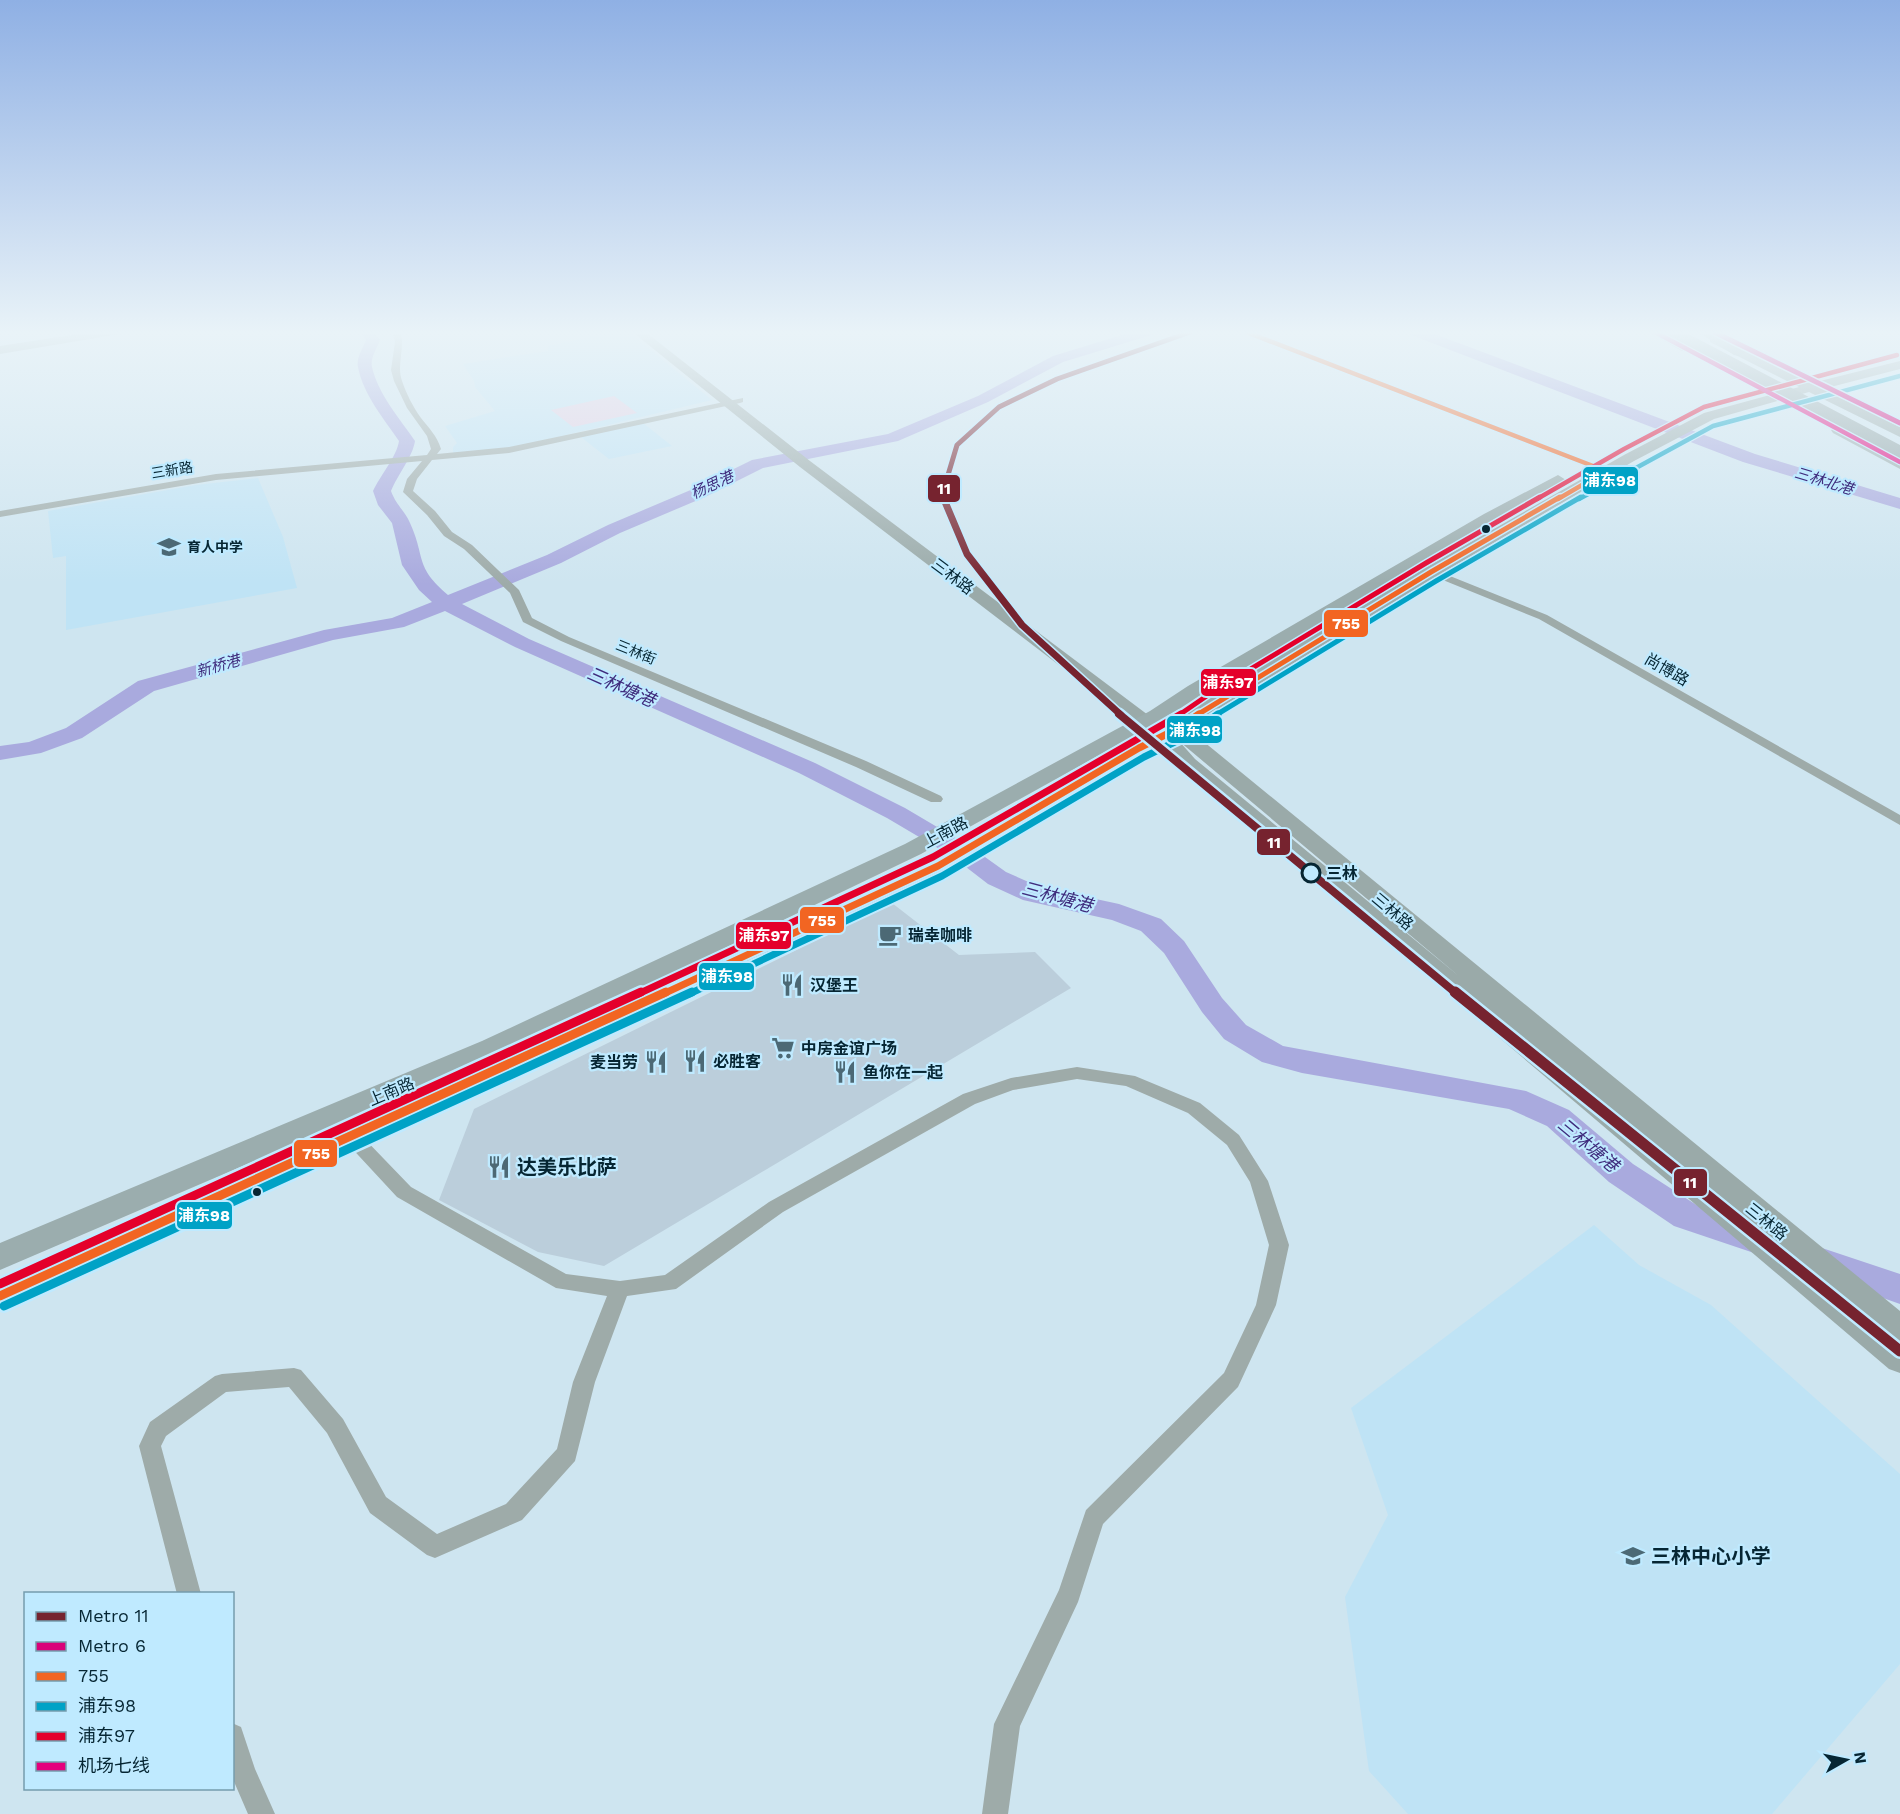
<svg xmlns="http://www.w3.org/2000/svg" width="1900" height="1814" font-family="'Work Sans','Noto Sans SC',sans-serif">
<rect width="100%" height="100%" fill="#cee5f0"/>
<!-- built -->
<path fill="#bfe3f5" d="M626,330L712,400L512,448L453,454V447L457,443L445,426L495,411L475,387L474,381L463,364L548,351V346Z
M643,423L672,446L609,459L581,437Z
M258,478L283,537L297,588L66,630V556L53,558L48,511L196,485Z
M1594,1225L1639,1265L1711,1305L1900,1474V1664L1772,1814H1408L1369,1771L1345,1597L1388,1515L1351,1408Z"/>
<!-- green -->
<path fill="#e5cfe3" d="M614,396L637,413L573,427L551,410Z"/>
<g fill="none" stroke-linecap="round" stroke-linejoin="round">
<!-- river -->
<path fill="#a9aade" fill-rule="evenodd" d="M359,330H373L380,340C377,348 370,358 372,367C378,394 400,419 415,441C413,456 397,476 391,491C396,505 405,511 410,523C426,558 414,566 448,595L547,555L608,525L693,489L752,460L888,434L978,396L1053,356L1138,330H1160L1158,333L1063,362L988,402L898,441L763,468L705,497L620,533L561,563L462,604L529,639L815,763L905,808L971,847L1006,872L1040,887L1119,904L1161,919L1184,941L1222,998L1246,1025L1283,1046L1526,1091L1569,1110L1633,1164L1698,1206L1772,1231L1777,1241L1772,1251L1760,1255L1674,1226L1609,1182L1547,1126L1509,1109L1302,1073L1262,1062L1224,1039L1202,1012L1164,953L1141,931L1112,920L1023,900L988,884L953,857L887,818L799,773L515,647L445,611L404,627L333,640L154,691L82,738L41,753L0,760V746L29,742L66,728L138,681L324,630L392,618L432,602L419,590L402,565L392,523L378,505L373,491C380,476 397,456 399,441C384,419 363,394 358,367C356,358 363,348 366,340Z
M1404,330H1424L1755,454L1900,498V509L1743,462L1406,333Z
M1819,1247L1900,1274V1304L1807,1271L1801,1261L1807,1251Z"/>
</g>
<!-- building -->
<path fill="#bbcedb" d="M892,903L959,955L1035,952L1071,988L604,1266L538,1252L439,1200L474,1109Z"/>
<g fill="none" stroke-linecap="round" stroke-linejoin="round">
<!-- street -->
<path fill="#9eaba9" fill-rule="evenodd" d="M392,330H400C406,347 396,364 402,381C406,393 413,407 421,418C429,428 437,436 441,449L437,454L509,447L743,398V402L740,403L509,453L432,460L417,479L413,491L435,511L452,532L472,545L519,590L532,618L569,637L866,761L941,796L943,799L941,802H931L856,767L561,641L523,622L510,593L464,549L444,536L427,515L403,492L407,479L422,461L216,480L0,517V511L216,474L427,455L431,449L427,436L407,408L394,381L391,370L395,342Z
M1237,330H1248L1611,471L1603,473Z
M1410,560L1547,615L1900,815V825L1539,619L1406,565V561Z
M1077,1067L1135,1076L1200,1103L1239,1135L1268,1181L1289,1245L1276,1305L1238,1387L1103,1524L1078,1602L1020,1726L1008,1814H982L994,1724L1059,1590L1086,1510L1224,1373L1256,1305L1269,1245L1250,1182L1227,1145L1188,1113L1126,1086L1077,1079L1013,1090L975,1104L783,1212L676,1289L627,1296L595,1382L575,1461L522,1520L435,1558L427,1555L370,1513L327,1433L289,1387L226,1392L166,1436L161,1446L201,1594H177L139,1446L150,1422L215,1376L222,1374L294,1368L301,1370L343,1419L386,1497L437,1534L506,1504L557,1449L573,1382L607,1296L556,1288L397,1197L346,1142L343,1137L346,1132L352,1130L358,1132L411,1187L566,1274L620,1281L665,1275L769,1202L963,1094L1011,1078Z
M232,1723L241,1727L255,1769L275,1814H248L232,1777Z"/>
<!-- secondary -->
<path fill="#9aaaa9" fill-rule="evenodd" d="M104,330H132L126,333L0,354V346Z
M630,330H643L810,461L1160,724L1162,719H1176L1900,1311V1373L1889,1369L1181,767L1157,740L800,467ZM1179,741L1460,977L1195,759Z"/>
<!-- primary -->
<path fill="#9badae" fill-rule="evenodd" d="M1645,330H1661L1692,348L1690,351H1682Z
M1714,335L1812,383L1900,361V369L1823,389L1900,427V437L1809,392L1714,419L1634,461L1437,576L1223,706L1184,733L1146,752L946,871L512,1076L0,1309V1281L492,1062L930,861L1132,744L1170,725L1209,698L1425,568L1624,455L1704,413L1799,387L1710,342V336Z
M1838,426L1900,459V469L1833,433L1831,430Z
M1558,475L1566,480L1563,483L1496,520L1202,694L1164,719L921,854L502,1055L0,1270V1243L482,1041L905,844L1150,711L1188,686L1484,514Z"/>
<!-- highway -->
<path fill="#92a6a8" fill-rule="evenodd" d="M1695,330H1712L1746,352L1739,356L1734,355Z"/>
<!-- highway-bridge -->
<path stroke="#92a6a8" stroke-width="16" d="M1664,330L1900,454"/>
<!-- bus-1-far3 casing -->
<g stroke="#bfeaff" stroke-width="7">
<path id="bus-1-far3" d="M1241,330L1606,471
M1558,499L1606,471"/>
</g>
<!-- bus-1-far2 casing -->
<g stroke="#bfeaff" stroke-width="8">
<path id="bus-1-far2" d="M1197,715L1431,572L1560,497"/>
</g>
<!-- bus-1-far1 casing -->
<g stroke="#bfeaff" stroke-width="11">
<path id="bus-1-far1" d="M663,994L938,866L1139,748L1177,729L1199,714"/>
</g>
<!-- bus-1 casing -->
<g stroke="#bfeaff" stroke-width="14">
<path id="bus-1" d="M0,1296L666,992"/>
</g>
<!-- bus-2-far3 casing -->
<g stroke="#bfeaff" stroke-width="7">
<path id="bus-2-far3" d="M1579,499L1713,426L1900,376"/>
</g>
<!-- bus-2-far2 casing -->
<g stroke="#bfeaff" stroke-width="8">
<path id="bus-2-far2" d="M1216,715L1436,581L1581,497"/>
</g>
<!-- bus-2-far1 casing -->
<g stroke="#bfeaff" stroke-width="11">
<path id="bus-2-far1" d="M689,994L942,876L1144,757L1183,738L1218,714"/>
</g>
<!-- bus-2 casing -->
<g stroke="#bfeaff" stroke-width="14">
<path id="bus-2" d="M4,1306L692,992"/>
</g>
<!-- bus-3-far3 casing -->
<g stroke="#bfeaff" stroke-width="7">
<path id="bus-3-far3" d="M1537,499L1624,449L1704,407L1897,355"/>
</g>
<!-- bus-3-far2 casing -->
<g stroke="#bfeaff" stroke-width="8">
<path id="bus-3-far2" d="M1179,715L1211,693L1426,563L1540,497"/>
</g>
<!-- bus-3-far1 casing -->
<g stroke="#bfeaff" stroke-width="11">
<path id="bus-3-far1" d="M638,994L933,857L1181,714"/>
</g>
<!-- bus-3 casing -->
<g stroke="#bfeaff" stroke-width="14">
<path id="bus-3" d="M0,1284L641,992"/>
</g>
<!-- bus-4 casing -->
<g stroke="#bfeaff" stroke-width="7">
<path id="bus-4" d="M1651,330L1900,462"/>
</g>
<!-- bus-1-far3 -->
<use href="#bus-1-far3" stroke="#f26522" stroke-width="4.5"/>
<!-- bus-1-far2 -->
<use href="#bus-1-far2" stroke="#f26522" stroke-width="5"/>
<!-- bus-1-far1 -->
<use href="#bus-1-far1" stroke="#f26522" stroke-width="7"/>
<!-- bus-1 -->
<use href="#bus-1" stroke="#f26522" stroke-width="9"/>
<!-- bus-2-far3 -->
<use href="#bus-2-far3" stroke="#00a2c6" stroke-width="4.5"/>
<!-- bus-2-far2 -->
<use href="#bus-2-far2" stroke="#00a2c6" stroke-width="5"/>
<!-- bus-2-far1 -->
<use href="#bus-2-far1" stroke="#00a2c6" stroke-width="7"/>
<!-- bus-2 -->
<use href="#bus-2" stroke="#00a2c6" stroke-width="9"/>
<!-- bus-3-far3 -->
<use href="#bus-3-far3" stroke="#e4002b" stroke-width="4.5"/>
<!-- bus-3-far2 -->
<use href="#bus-3-far2" stroke="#e4002b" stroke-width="5"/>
<!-- bus-3-far1 -->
<use href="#bus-3-far1" stroke="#e4002b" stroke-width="7"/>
<!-- bus-3 -->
<use href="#bus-3" stroke="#e4002b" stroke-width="9"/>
<!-- bus-4 -->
<use href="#bus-4" stroke="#e5007d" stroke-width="4.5"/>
<!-- metro-1-far3 casing -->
<g stroke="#bfeaff" stroke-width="8">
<path id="metro-1-far3" d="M944,499L942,495L957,445L999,407L1057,379L1196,330"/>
</g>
<!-- metro-1-far2 casing -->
<g stroke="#bfeaff" stroke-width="10">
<path id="metro-1-far2" d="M943,497L967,554L1022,625L1121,715"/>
</g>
<!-- metro-1-far1 casing -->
<g stroke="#bfeaff" stroke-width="13">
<path id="metro-1-far1" d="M1119,714L1457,994"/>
</g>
<!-- metro-1 casing -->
<g stroke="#bfeaff" stroke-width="16">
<path id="metro-1" d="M1455,992L1900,1351"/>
</g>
<!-- metro-2 casing -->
<g stroke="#bfeaff" stroke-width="8">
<path id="metro-2" d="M1710,330L1900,423"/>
</g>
<!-- metro-1-far3 -->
<use href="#metro-1-far3" stroke="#76232f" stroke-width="5"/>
<!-- metro-1-far2 -->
<use href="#metro-1-far2" stroke="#76232f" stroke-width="7"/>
<!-- metro-1-far1 -->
<use href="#metro-1-far1" stroke="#76232f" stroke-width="8"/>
<!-- metro-1 -->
<use href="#metro-1" stroke="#76232f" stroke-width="11"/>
<!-- metro-2 -->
<use href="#metro-2" stroke="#d9017a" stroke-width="5"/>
</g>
<!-- sky -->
<linearGradient id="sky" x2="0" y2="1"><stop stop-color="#8fb0e4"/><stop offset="0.57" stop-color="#e9f3f8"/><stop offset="1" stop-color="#e9f3f8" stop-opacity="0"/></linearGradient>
<rect width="1900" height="584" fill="url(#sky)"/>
<!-- icons -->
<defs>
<g id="school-bare" transform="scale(1.8)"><path d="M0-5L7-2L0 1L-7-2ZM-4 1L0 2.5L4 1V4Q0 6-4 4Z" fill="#4c6975" stroke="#bfeaff" stroke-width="2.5" paint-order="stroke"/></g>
<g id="cafe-bare" transform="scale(1.8)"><path d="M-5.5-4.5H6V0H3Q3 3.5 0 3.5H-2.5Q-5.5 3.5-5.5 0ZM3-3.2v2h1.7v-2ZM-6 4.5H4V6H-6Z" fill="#4c6975" stroke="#bfeaff" stroke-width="2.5" paint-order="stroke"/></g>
<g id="restaurant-bare" transform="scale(1.8)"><path d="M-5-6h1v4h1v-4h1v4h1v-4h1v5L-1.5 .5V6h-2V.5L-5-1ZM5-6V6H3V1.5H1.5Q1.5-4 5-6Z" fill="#4c6975" stroke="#bfeaff" stroke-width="2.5" paint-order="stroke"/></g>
<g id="supermarket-bare" transform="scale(1.8)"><path d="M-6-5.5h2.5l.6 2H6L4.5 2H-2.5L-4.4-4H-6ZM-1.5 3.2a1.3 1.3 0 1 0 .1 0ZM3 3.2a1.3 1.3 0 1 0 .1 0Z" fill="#4c6975" stroke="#bfeaff" stroke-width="2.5" paint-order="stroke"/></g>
</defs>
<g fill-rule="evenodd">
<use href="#school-bare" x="169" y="547"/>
<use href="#cafe-bare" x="890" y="935"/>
<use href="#restaurant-bare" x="792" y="985"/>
<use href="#supermarket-bare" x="783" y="1048"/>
<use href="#restaurant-bare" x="695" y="1061"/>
<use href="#restaurant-bare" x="656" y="1062"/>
<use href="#restaurant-bare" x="845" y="1072"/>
<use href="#restaurant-bare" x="499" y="1167"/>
<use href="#school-bare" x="1633" y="1556"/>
</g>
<!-- markers -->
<g fill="#062633" stroke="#bfeaff" stroke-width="2">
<circle cx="1486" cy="529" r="5"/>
<circle cx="257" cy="1192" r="5"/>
</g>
<circle fill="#bfeaff" stroke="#062633" stroke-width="3" cx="1311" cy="873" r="9"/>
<g text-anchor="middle" stroke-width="4.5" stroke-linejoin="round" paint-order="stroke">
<!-- far-street labels -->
<g font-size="14" fill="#062633" stroke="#bfeaff">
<text transform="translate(172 470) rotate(-9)" y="5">三新路</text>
<text transform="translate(636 652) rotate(22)" y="5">三林街</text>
</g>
<!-- far-poi labels -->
<g font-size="14" font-weight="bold" fill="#062633" stroke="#bfeaff" text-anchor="start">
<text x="187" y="552">育人中学</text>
</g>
<!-- far-water labels -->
<g font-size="15" font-style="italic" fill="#3f2c7d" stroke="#bfeaff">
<text transform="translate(1824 481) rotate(17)" y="5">三林北港</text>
<text transform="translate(712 485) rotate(-25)" y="5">杨思港</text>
<text transform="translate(218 666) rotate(-16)" y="5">新桥港</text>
</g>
<!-- street labels -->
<g font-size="16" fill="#062633" stroke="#bfeaff">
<text transform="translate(953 576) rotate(37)" y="6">三林路</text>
<text transform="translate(1667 669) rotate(30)" y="6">尚博路</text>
<text transform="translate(945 832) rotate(-28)" y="6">上南路</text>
<text transform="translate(1393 911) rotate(40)" y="6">三林路</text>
<text transform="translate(391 1091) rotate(-23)" y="6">上南路</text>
<text transform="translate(1767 1221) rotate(39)" y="6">三林路</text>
</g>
<!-- stop labels -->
<g font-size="16" font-weight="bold" fill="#062633" stroke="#bfeaff" text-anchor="start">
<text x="1326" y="879">三林</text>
</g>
<!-- poi labels -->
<g font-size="16" font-weight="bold" fill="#062633" stroke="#bfeaff" text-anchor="start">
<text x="908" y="941">瑞幸咖啡</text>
<text x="810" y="991">汉堡王</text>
<text x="801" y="1054">中房金谊广场</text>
<text x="713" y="1067">必胜客</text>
<text x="638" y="1068" text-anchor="end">麦当劳</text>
<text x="863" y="1078">鱼你在一起</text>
</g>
<!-- water labels -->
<g font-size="18" font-style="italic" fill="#3f2c7d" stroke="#bfeaff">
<text transform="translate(621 687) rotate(24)" y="6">三林塘港</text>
<text transform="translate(1057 897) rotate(15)" y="6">三林塘港</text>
<text transform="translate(1588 1145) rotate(40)" y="6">三林塘港</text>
</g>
<!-- near-poi labels -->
<g font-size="20" font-weight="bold" fill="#062633" stroke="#bfeaff" text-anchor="start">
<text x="517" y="1174">达美乐比萨</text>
<text x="1651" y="1563">三林中心小学</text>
</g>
</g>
<g stroke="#bfeaff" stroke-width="2">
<rect x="1582" y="466" width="57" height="29" rx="6" fill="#00a2c6"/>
<rect x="927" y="474" width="34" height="29" rx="6" fill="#76232f"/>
<rect x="1323" y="609" width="46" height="29" rx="6" fill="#f26522"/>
<rect x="1200" y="668" width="57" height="29" rx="6" fill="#e4002b"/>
<rect x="1166" y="715" width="57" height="29" rx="6" fill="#00a2c6"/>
<rect x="1256" y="828" width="35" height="28" rx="6" fill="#76232f"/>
<rect x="799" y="906" width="46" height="28" rx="6" fill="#f26522"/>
<rect x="735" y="921" width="57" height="29" rx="6" fill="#e4002b"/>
<rect x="698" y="962" width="57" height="29" rx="6" fill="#00a2c6"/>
<rect x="293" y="1139" width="45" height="29" rx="6" fill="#f26522"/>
<rect x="1673" y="1168" width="35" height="29" rx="6" fill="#76232f"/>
<rect x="176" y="1201" width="57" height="29" rx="6" fill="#00a2c6"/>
</g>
<g font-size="16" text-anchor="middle" font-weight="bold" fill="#fff">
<text x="1610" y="486">浦东98</text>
<text x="944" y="494">11</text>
<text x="1346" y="629">755</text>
<text x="1228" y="688">浦东97</text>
<text x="1195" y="736">浦东98</text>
<text x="1274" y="848">11</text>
<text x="822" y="926">755</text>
<text x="764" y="941">浦东97</text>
<text x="727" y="982">浦东98</text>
<text x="316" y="1159">755</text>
<text x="1690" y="1188">11</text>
<text x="204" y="1221">浦东98</text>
</g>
<!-- legend -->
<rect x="24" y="1592" width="210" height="198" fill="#bfeaff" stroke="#759cad" stroke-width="1.5"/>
<rect x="36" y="1612" width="30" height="9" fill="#76232f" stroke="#759cad" stroke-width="1.5"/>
<text x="78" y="1622" font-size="18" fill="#062633">Metro 11</text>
<rect x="36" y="1642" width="30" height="9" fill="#d9017a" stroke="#759cad" stroke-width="1.5"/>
<text x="78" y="1652" font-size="18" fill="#062633">Metro 6</text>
<rect x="36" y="1672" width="30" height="9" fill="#f26522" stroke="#759cad" stroke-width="1.5"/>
<text x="78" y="1682" font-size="18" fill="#062633">755</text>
<rect x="36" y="1702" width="30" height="9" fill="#00a2c6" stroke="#759cad" stroke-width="1.5"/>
<text x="78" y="1712" font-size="18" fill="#062633">浦东98</text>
<rect x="36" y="1732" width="30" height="9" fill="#e4002b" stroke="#759cad" stroke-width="1.5"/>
<text x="78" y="1742" font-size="18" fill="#062633">浦东97</text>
<rect x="36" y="1762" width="30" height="9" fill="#e5007d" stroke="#759cad" stroke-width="1.5"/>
<text x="78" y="1772" font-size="18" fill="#062633">机场七线</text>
<!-- north arrow -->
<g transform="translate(1846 1760) rotate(81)" stroke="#bfeaff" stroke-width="4.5" paint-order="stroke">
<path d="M0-4.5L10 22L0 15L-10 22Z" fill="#062633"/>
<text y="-9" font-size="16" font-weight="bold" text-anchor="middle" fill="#062633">N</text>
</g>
</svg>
